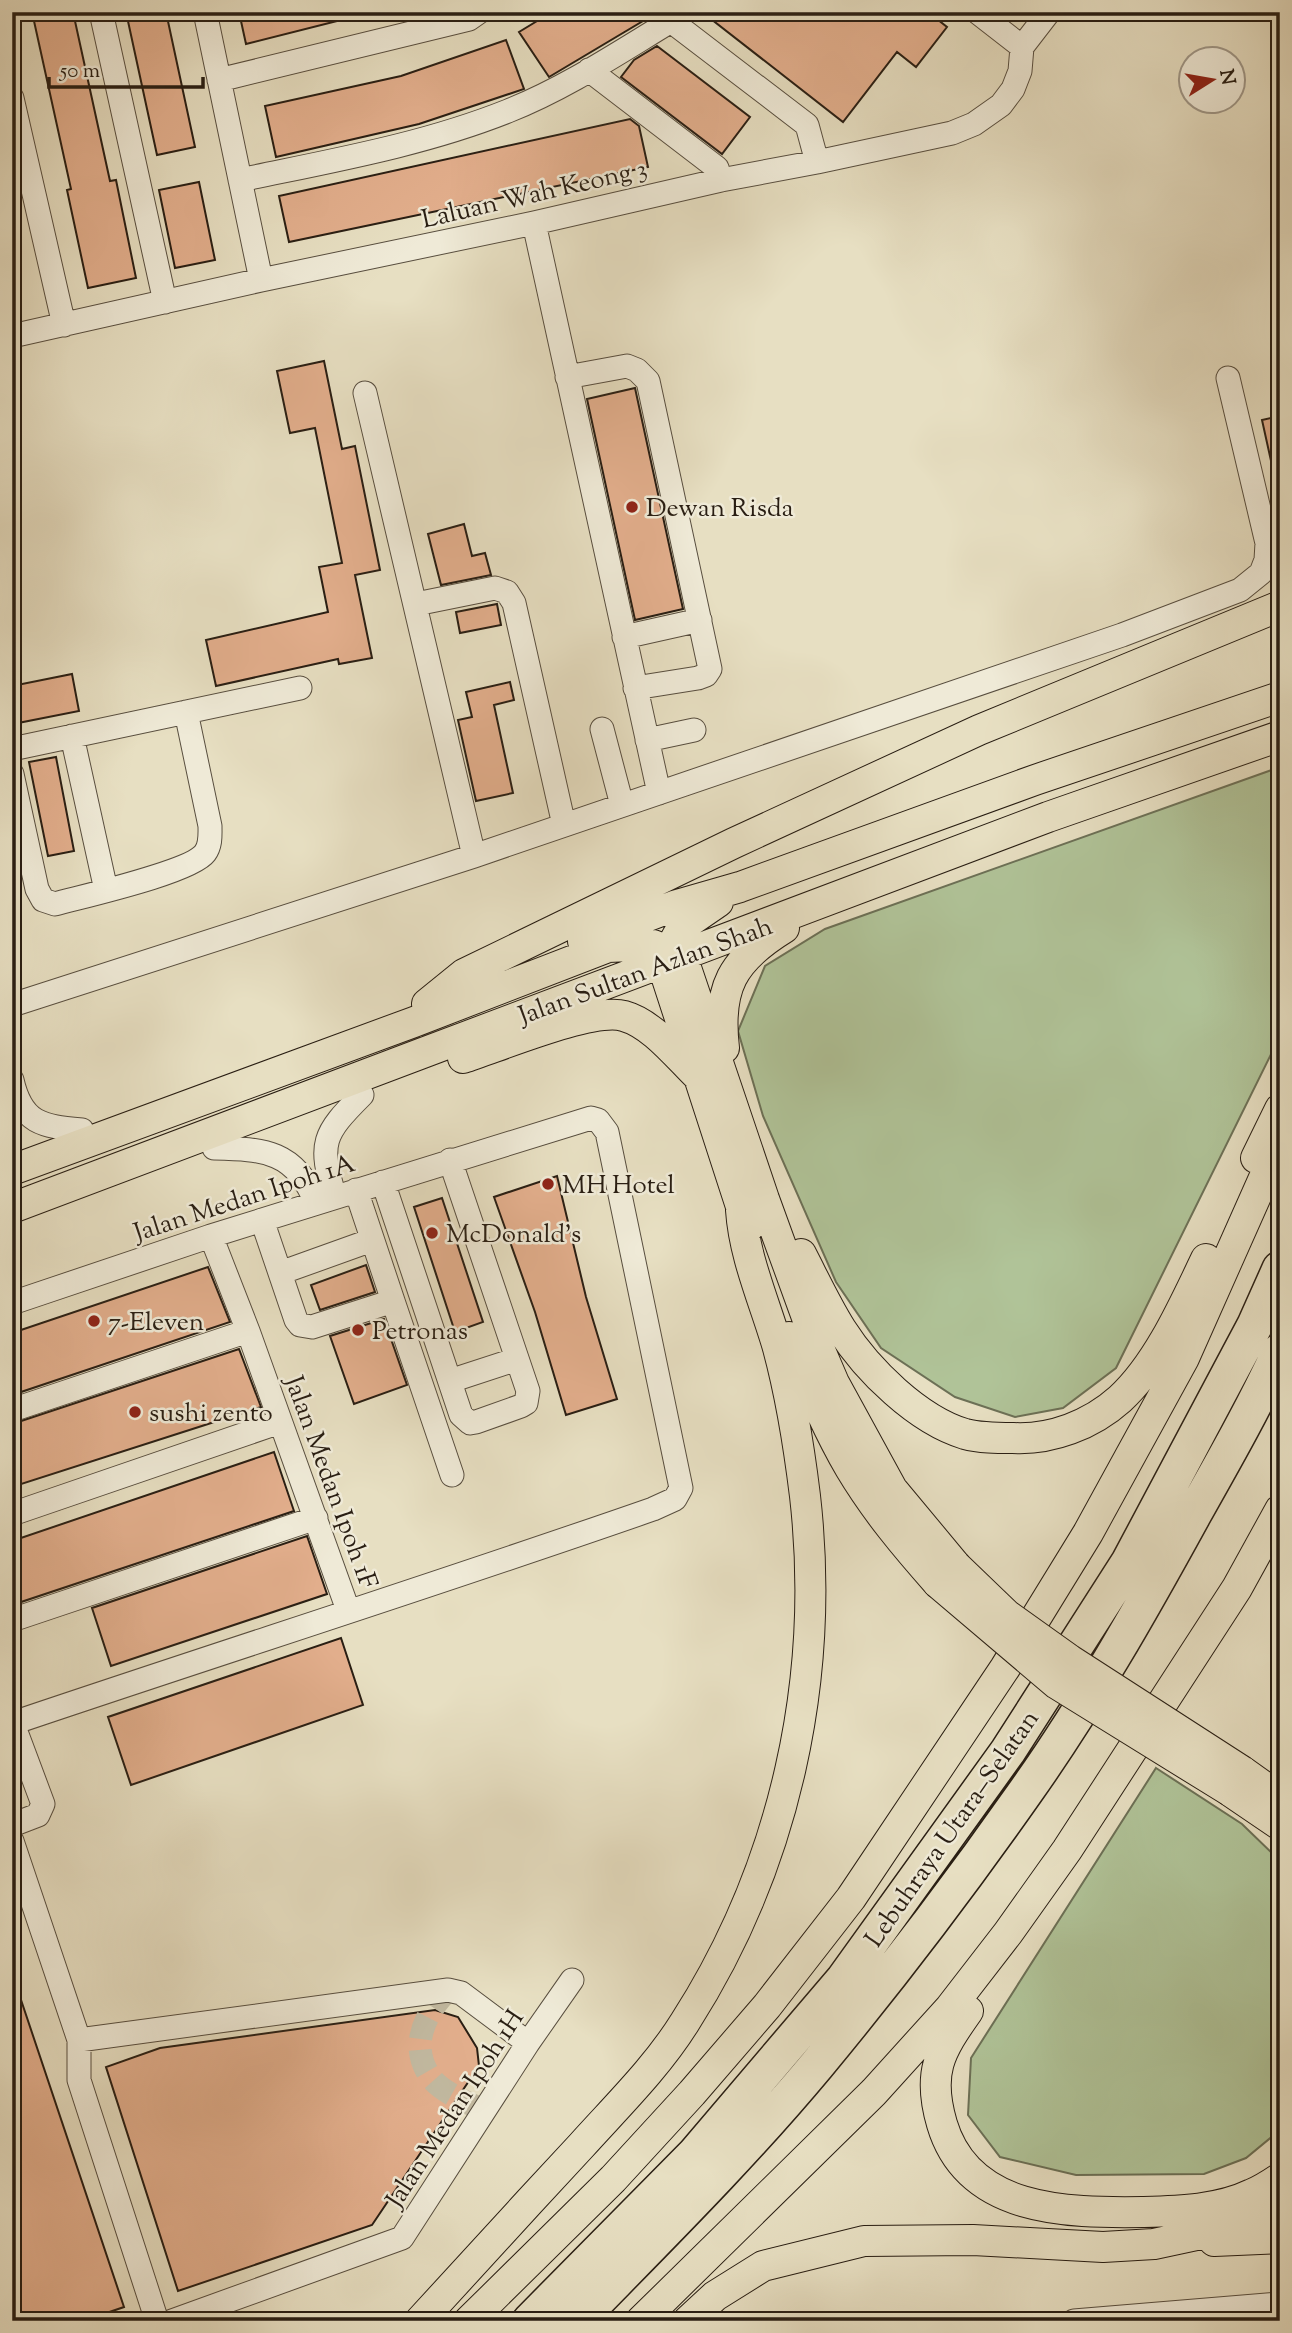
<svg xmlns="http://www.w3.org/2000/svg" width="1292" height="2333" font-family="'Sorts Mill Goudy',serif">
<rect width="100%" height="100%" fill="#e7dfc2"/>
<filter id="stains"><feTurbulence type="fractalNoise" baseFrequency=".00286" numOctaves="4"/><feColorMatrix values="0 0 0 0 .2 0 0 0 0 .09 0 0 0 0 .02 0 0 0 .5 -.17"/></filter>
<radialGradient id="worn" r=".72"><stop offset=".6" stop-color="#630" stop-opacity="0"/><stop offset="1" stop-color="#630" stop-opacity=".3"/></radialGradient>
<!-- green -->
<path fill="#b0c398" stroke="#6c7056" stroke-width="2" d="M1280,767V1036L1116,1368L1063,1408L1015,1417L955,1397L881,1348L836,1282L763,1116L738,1031L765,966L825,929Z
M1156,1768L1242,1824L1280,1861V2130L1246,2158L1204,2174L1076,2175L1000,2157L968,2115L971,2058Z"/>
<!-- building -->
<path fill="#e2ae8c" stroke="#291e13" stroke-width="2" d="M32,12H73L110,181L116,180L136,278L88,288L67,190L71,189Z
M126,12H166L195,147L157,155Z
M239,12H348L349,18L246,44Z
M552,12H658L549,77L519,32Z
M702,12H928L947,27L916,67L897,52L843,122Z
M506,40L524,89L419,124L276,157L265,106L401,76Z
M657,46L750,117L722,154L621,77L634,60Z
M630,119L639,126L648,167L289,242L279,196Z
M199,182L215,260L175,268L159,190Z
M324,361L342,449L355,446L380,570L355,575L372,658L339,664L338,659L216,686L206,640L328,612L319,567L342,563L315,428L290,433L277,371Z
M635,388L683,609L635,620L587,399Z
M1280,416V469L1273,470L1262,420Z
M464,524L472,556L485,553L491,575L441,585L428,534Z
M497,604L501,625L460,633L456,612Z
M72,674L79,711L18,723L12,686Z
M510,682L514,700L494,705L513,793L476,801L458,720L472,717L466,692Z
M56,757L74,851L48,856L29,762Z
M557,1176L586,1297L617,1399L566,1415L535,1312L494,1197Z
M442,1198L483,1322L455,1332L414,1207Z
M366,1265L375,1292L320,1310L311,1285Z
M208,1267L230,1322L12,1395V1333Z
M384,1319L407,1385L354,1404L330,1336Z
M239,1349L261,1407L12,1487V1424Z
M274,1452L294,1511L12,1605V1541Z
M307,1536L327,1594L111,1666L92,1608Z
M341,1638L363,1705L131,1785L108,1717Z
M15,1982L124,2307L83,2321H12V1983Z
M435,2010L458,2017L477,2048L479,2066L372,2225L178,2291L106,2067L160,2048Z"/>
<g fill="none" stroke-linecap="round" stroke-linejoin="round">
<!-- minor-tunnel -->
<path stroke="#c1b89f" stroke-width="23" stroke-dasharray="23 11" stroke-linecap="butt" d="M448,1990C424,2014 408,2048 432,2079C443,2093 468,2102 484,2111"/>
<!-- minor casing -->
<g stroke="#584e3f" stroke-width="25">
<path id="minor" d="M101,12L165,302
M205,12L261,280
M977,12L1022,47
M671,21L807,125L817,162
M1022,47L1049,12
M589,70L717,168L721,180
M219,80L469,19L479,12
M12,98L64,325
M240,180C330,161 423,145 508,111C566,88 618,53 671,21L680,12
M534,223L659,793
M12,336L261,280L534,223L721,180L817,162L952,133L974,124L1001,105L1013,89L1020,71L1022,47
M567,377L627,366L637,370L648,381L710,669L706,675L698,678L635,688
M365,393L474,856
M416,604L495,588L507,592L514,603L564,825
M624,637L700,620
M602,729L622,805
M72,736L106,890
M647,740L694,730
M12,749L300,688
M12,774L37,889L43,900L55,904C84,896 191,872 205,853C211,845 210,835 210,826L186,712
M12,1005L474,856L1122,635L1240,590L1261,573L1266,560L1267,543L1228,378
M12,1080C22,1124 42,1126 82,1130
M214,1148C264,1149 296,1151 316,1203
M383,1182L461,1415L470,1423L476,1422L521,1406L526,1403L528,1391L450,1160
M335,1197C318,1143 323,1134 362,1095
M262,1220L296,1320L300,1325L312,1327L393,1301L356,1190
M211,1236L248,1331L348,1610
M280,1273L372,1240
M393,1301L452,1475
M12,1303L211,1236L591,1118L598,1120L607,1132L681,1488L675,1499L653,1509C441,1583 226,1651 13,1723
M450,1381L517,1359
M12,1410L248,1331
M12,1514L280,1422
M12,1620L316,1518
M12,1721L43,1804L38,1815L12,1825
M12,1841L79,2040V2080L157,2321
M79,2040L448,1990L461,1993L528,2043
M172,2321L402,2238L528,2043L572,1980
M1074,2321L1280,2304"/>
</g>
<!-- major casing -->
<g stroke="#291e13" stroke-width="32">
<path id="major" d="M718,902L683,926L662,963L748,1228
M583,941L674,906L740,887L1035,780L1280,697
M427,1004L464,974L734,843L979,730L1280,606
M724,1048C717,988 732,960 784,928
M463,1058C498,1047 592,1007 624,1016C653,1024 678,1057 699,1077
M1256,1158L1280,1109
M12,1170L414,1022L608,947L653,945L682,956L764,1199L813,1334L834,1383L892,1489L956,1566
M12,1208L1048,817L1280,736
M801,1254C814,1279 826,1305 841,1329C867,1370 918,1420 965,1434C980,1438 997,1438 1013,1438C1051,1440 1091,1425 1120,1399C1158,1364 1184,1305 1206,1259
M789,1337C807,1382 826,1427 850,1468C875,1510 906,1547 938,1583
M1242,1771L1280,1798
M1230,1791L1280,1825
M968,2011C939,2052 927,2073 942,2124C968,2212 1066,2213 1143,2212C1179,2211 1219,2210 1252,2194C1262,2190 1271,2184 1280,2178
M1214,2241L1280,2238
M420,2321C474,2262 527,2204 581,2146C617,2106 657,2067 685,2022C785,1866 826,1679 805,1496C799,1447 791,1396 778,1348C765,1303 744,1257 741,1210
M469,2321L613,2179L692,2093L767,2006L851,1898L1005,1668L1088,1533L1184,1358L1280,1142
M641,2321L874,2092L950,2008L1008,1933L1067,1850L1237,1588L1280,1510
M688,2321L715,2296L763,2266L864,2241L973,2240L1103,2247L1154,2244L1210,2232L1256,2216L1280,2203"/>
</g>
<!-- highway casing -->
<g stroke="#291e13" stroke-width="38">
<path id="highway" d="M530,2321L695,2154L844,1979L1008,1751L1129,1562L1255,1325L1280,1269
M577,2321C658,2238 742,2155 817,2065C890,1977 960,1885 1026,1791C1087,1705 1141,1610 1192,1517C1223,1462 1254,1408 1280,1351"/>
</g>
<!-- minor -->
<use href="#minor" stroke="#efead7" stroke-width="23"/>
<!-- major -->
<use href="#major" stroke="#e7dfc2" stroke-width="30"/>
<!-- highway -->
<use href="#highway" stroke="#e7dfc2" stroke-width="35"/>
<!-- major-bridge casing -->
<g stroke="#291e13" stroke-width="32" stroke-linecap="butt">
<path id="major-bridge" d="M956,1566L1007,1615L1070,1660L1242,1771
M938,1583L1057,1684L1230,1791"/>
</g>
<!-- major-bridge -->
<use href="#major-bridge" stroke="#e7dfc2" stroke-width="30"/>
</g>
<!-- markers -->
<g fill="#8f2418" stroke="#efead7" stroke-width="2.5">
<circle cx="632" cy="507" r="7"/>
<circle cx="548" cy="1184" r="7"/>
<circle cx="432" cy="1233" r="7"/>
<circle cx="94" cy="1321" r="7"/>
<circle cx="358" cy="1330" r="7"/>
<circle cx="135" cy="1412" r="7"/>
</g>
<g text-anchor="middle" stroke-width="5" stroke-linejoin="round" paint-order="stroke">
<!-- street labels -->
<g font-size="26" fill="#291e13" stroke="#efead7">
<text transform="translate(534 193) rotate(-13)" y="9">Laluan Wah Keong 3</text>
<text transform="translate(645 970) rotate(-20)" y="9">Jalan Sultan Azlan Shah</text>
<text transform="translate(244 1197) rotate(-18)" y="9">Jalan Medan Ipoh 1A</text>
<text transform="translate(332 1482) rotate(70)" y="9">Jalan Medan Ipoh 1F</text>
<text transform="translate(951 1828) rotate(-55)" y="9">Lebuhraya Utara–Selatan</text>
<text transform="translate(454 2108) rotate(-57)" y="9">Jalan Medan Ipoh 1H</text>
</g>
<!-- poi labels -->
<g font-size="26" fill="#291e13" stroke="#efead7" text-anchor="start">
<text x="646" y="516">Dewan Risda</text>
<text x="562" y="1193">MH Hotel</text>
<text x="446" y="1242">McDonald's</text>
<text x="108" y="1330">7-Eleven</text>
<text x="372" y="1339">Petronas</text>
<text x="149" y="1421">sushi zento</text>
</g>
</g>
<!-- margin -->
<rect width="1292" height="2333" fill="none" stroke="#e7dfc2" stroke-width="42"/>
<rect x="14" y="14" width="1264" height="2305" fill="none" stroke="#291e13" stroke-width="3.5"/>
<rect x="21" y="21" width="1250" height="2291" fill="none" stroke="#291e13" stroke-width="2"/>
<!-- north arrow -->
<g transform="translate(1212 80) rotate(79)"><circle r="33" fill="#efead7" stroke="#a09889" stroke-width="2"/>
<path d="M0-5L12 26L0 18L-12 26Z" fill="#8f2418"/>
<text y="-10" font-size="19" font-weight="bold" text-anchor="middle" fill="#291e13">N</text>
</g>
<!-- scale -->
<path d="M49 77v10h154v-10" fill="none" stroke="#291e13" stroke-width="3.5"/>
<text x="60" y="77" font-size="21" fill="#291e13" stroke="#efead7" stroke-width="5" paint-order="stroke">50 m</text>
<rect width="100%" height="100%" filter="url(#stains)"/>
<rect width="100%" height="100%" fill="url(#worn)"/>
</svg>
